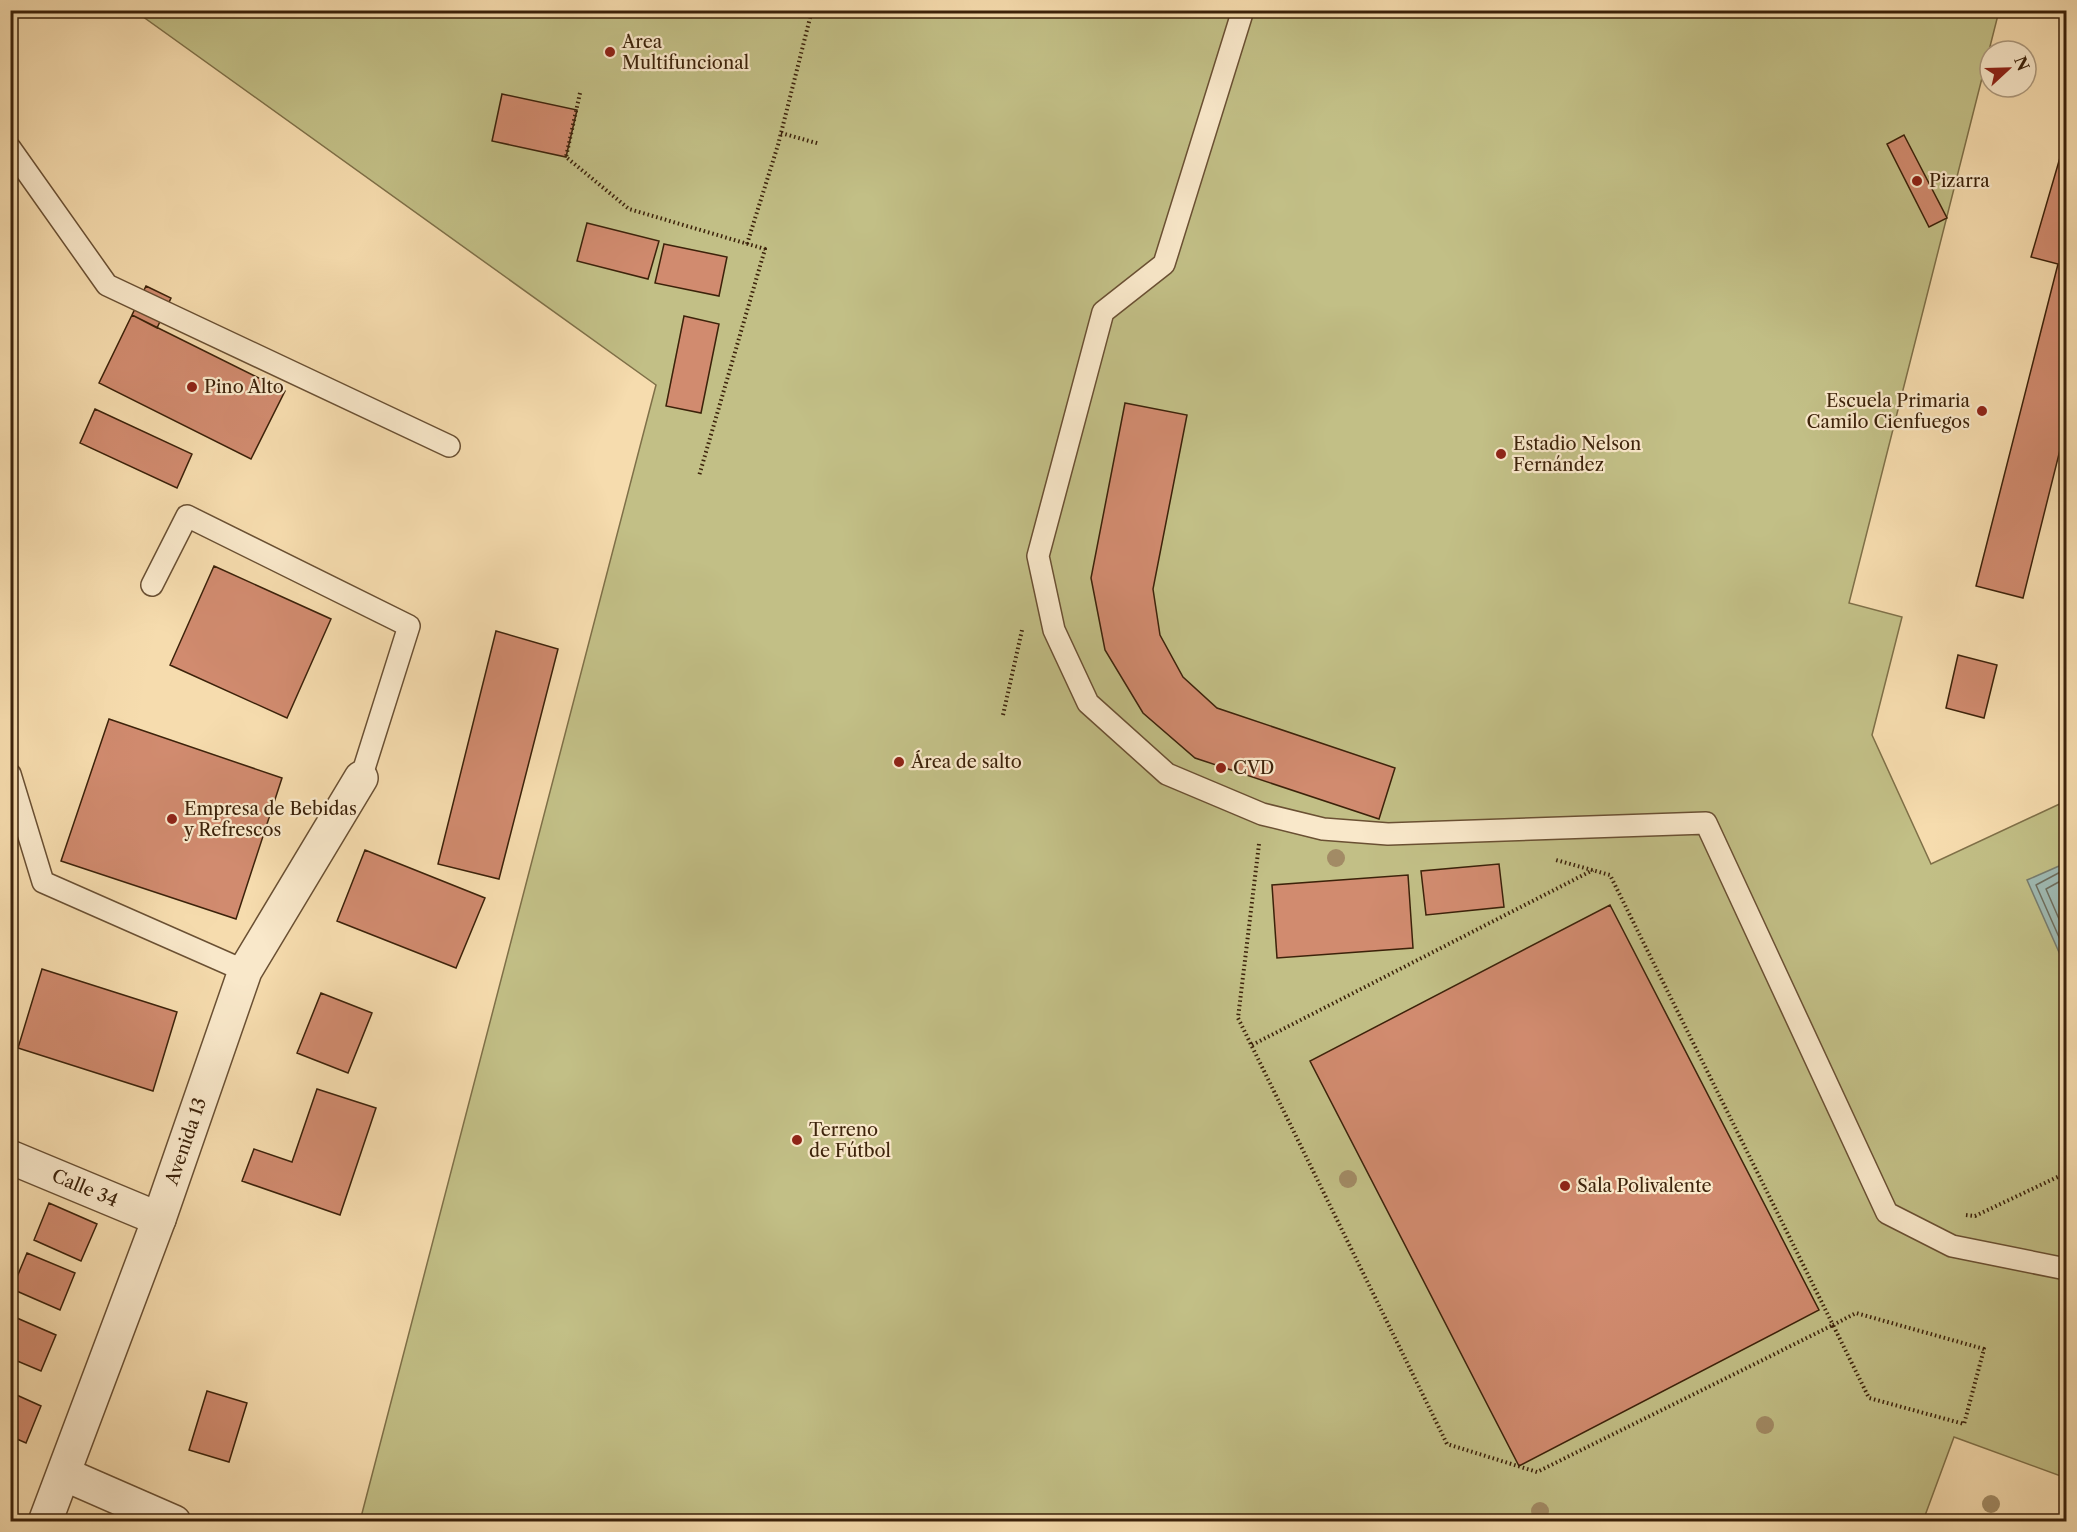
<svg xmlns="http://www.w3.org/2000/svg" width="2077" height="1532" font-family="'Libre Caslon Text',serif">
<rect width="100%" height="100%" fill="#f6dcae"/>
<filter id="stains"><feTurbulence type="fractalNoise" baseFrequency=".00333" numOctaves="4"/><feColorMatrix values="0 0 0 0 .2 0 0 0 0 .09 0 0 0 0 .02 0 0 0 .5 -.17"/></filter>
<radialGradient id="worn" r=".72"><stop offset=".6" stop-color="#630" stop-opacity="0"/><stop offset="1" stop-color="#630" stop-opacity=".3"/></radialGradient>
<!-- green -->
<path fill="#c2bf86" stroke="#7f7048" stroke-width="1.5" d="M135,11H1999L1849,603L1902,617L1872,735L1931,864L2066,801V1478L1954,1437L1923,1521H360L656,385Z"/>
<!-- water -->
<path fill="#9fbab3" stroke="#777d6f" stroke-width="1.5" d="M2066,863V968L2027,880Z"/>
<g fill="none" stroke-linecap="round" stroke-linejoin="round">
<!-- shore -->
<path stroke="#6e6e5e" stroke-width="1.5" d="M2066,869L2036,885L2066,953
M2066,878L2046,889L2066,935"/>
</g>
<!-- building -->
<path fill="#d18b6f" stroke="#3c220a" stroke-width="1.5" d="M502,94L577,110L566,157L492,141Z
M1904,135L1947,218L1929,227L1887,144Z
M2066,137V426L2023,598L1976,586L2058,264L2031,257Z
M587,223L659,241L648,279L577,261Z
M664,244L727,257L719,296L655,283Z
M146,286L171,298L157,328L132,315Z
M132,315L285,391L251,459L99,383Z
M684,316L719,324L701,413L666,406Z
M1125,403L1187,415L1153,589L1160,635L1183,677L1217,708L1395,768L1379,819L1195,758L1143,713L1105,650L1091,578Z
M95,409L192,454L177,488L80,443Z
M214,566L331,619L287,718L170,665Z
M496,631L558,649L499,879L438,864Z
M1958,655L1997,665L1984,718L1946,708Z
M109,719L282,778L236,919L61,861Z
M365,850L485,898L456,968L337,921Z
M1499,864L1504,907L1426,915L1421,871Z
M1408,875L1413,948L1277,958L1272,885Z
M1610,905L1819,1310L1519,1466L1310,1061Z
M42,969L177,1012L153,1091L18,1048Z
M321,993L372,1013L348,1073L297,1053Z
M317,1089L376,1108L340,1215L242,1181L254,1149L292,1162Z
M49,1203L97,1224L81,1261L34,1240Z
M27,1253L75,1273L60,1310L12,1289Z
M10,1315L56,1335L41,1371L10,1358Z
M207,1391L247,1403L229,1462L189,1450Z
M10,1392L41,1406L26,1443L10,1436Z"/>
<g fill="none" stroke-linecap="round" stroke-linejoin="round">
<!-- service casing -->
<g stroke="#6a5033" stroke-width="24">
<path id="service" d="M1243,10L1164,264L1103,312L1038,556L1054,630L1088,703L1167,774L1262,814L1323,829L1388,834L1706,823L1887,1213L1952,1246L2066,1269
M10,148L107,285L449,446
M152,585L187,516L409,626L361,778
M10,774L43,882L245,971"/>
</g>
<!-- minor casing -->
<g stroke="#6a5033" stroke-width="36">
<g id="minor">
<path id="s1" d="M10,1157L159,1219"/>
<path d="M64,1474L174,1522"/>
<path id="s2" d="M45,1522L159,1219L245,971L361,778"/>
</g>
</g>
<!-- path -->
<path stroke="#3c220a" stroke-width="4" stroke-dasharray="1.5 3" stroke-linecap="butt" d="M580,93L566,157L629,209L765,249L699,476
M781,133L820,144
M747,244L778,145L812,10
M1003,715L1022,630
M1259,844L1238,1018L1447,1444L1537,1472L1833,1325L1869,1398L1964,1424L1984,1349L1856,1313L1833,1325L1610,875L1556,860
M1252,1045L1593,870
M1966,1215L1975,1216L2066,1173"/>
<!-- service -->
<use href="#service" stroke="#f9e8ca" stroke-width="21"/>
<!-- minor -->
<use href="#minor" stroke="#f9e8ca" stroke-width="33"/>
</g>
<!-- trees -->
<g fill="#a28b65">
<circle cx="1336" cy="858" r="9"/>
<circle cx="1348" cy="1179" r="9"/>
<circle cx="1765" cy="1425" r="9"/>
<circle cx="1991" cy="1504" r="9"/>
<circle cx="1540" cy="1511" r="9"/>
</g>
<!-- markers -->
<g fill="#8f2418" stroke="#f9e8ca" stroke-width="2">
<circle cx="610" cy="52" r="6"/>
<circle cx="1917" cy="181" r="6"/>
<circle cx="192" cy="387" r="6"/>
<circle cx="1982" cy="411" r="6"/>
<circle cx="1501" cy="454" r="6"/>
<circle cx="899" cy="762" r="6"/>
<circle cx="1221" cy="768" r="6"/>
<circle cx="172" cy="819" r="6"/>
<circle cx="797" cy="1140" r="6"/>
<circle cx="1565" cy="1186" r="6"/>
</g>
<g text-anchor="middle" stroke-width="4.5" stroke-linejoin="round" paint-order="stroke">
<!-- poi labels -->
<g font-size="18" fill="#3c220a" stroke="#f9e8ca" text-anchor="start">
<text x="622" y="48">Area<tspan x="622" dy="21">Multifuncional</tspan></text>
<text x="1929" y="187">Pizarra</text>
<text x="204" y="393">Pino Alto</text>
<text x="1970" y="407" text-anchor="end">Escuela Primaria<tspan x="1970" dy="21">Camilo Cienfuegos</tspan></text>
<text x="1513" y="450">Estadio Nelson<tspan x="1513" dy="21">Fernández</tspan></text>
<text x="911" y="768">Área de salto</text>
<text x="1233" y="774">CVD</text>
<text x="184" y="815">Empresa de Bebidas<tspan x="184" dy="21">y Refrescos</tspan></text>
<text x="809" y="1136">Terreno<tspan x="809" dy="21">de Fútbol</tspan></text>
<text x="1577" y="1192">Sala Polivalente</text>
</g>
<!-- street labels -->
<g font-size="18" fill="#3c220a" stroke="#f9e8ca">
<text dy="6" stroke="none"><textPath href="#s2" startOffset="406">Avenida 13</textPath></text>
<text dy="6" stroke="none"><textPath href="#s1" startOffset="81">Calle 34</textPath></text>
</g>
</g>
<!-- margin -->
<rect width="2077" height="1532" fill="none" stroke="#f6dcae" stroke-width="36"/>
<rect x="12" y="12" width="2053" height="1508" fill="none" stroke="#3c220a" stroke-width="3"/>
<rect x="18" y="18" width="2041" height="1496" fill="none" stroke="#3c220a" stroke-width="1.5"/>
<!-- north arrow -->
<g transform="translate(2008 69) rotate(68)"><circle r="28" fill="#f9e8ca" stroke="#ad997d" stroke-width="1.5"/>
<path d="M0-4.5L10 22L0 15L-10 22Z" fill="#8f2418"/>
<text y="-9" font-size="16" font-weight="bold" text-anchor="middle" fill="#3c220a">N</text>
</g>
<rect width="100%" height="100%" filter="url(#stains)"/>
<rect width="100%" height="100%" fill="url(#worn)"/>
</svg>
